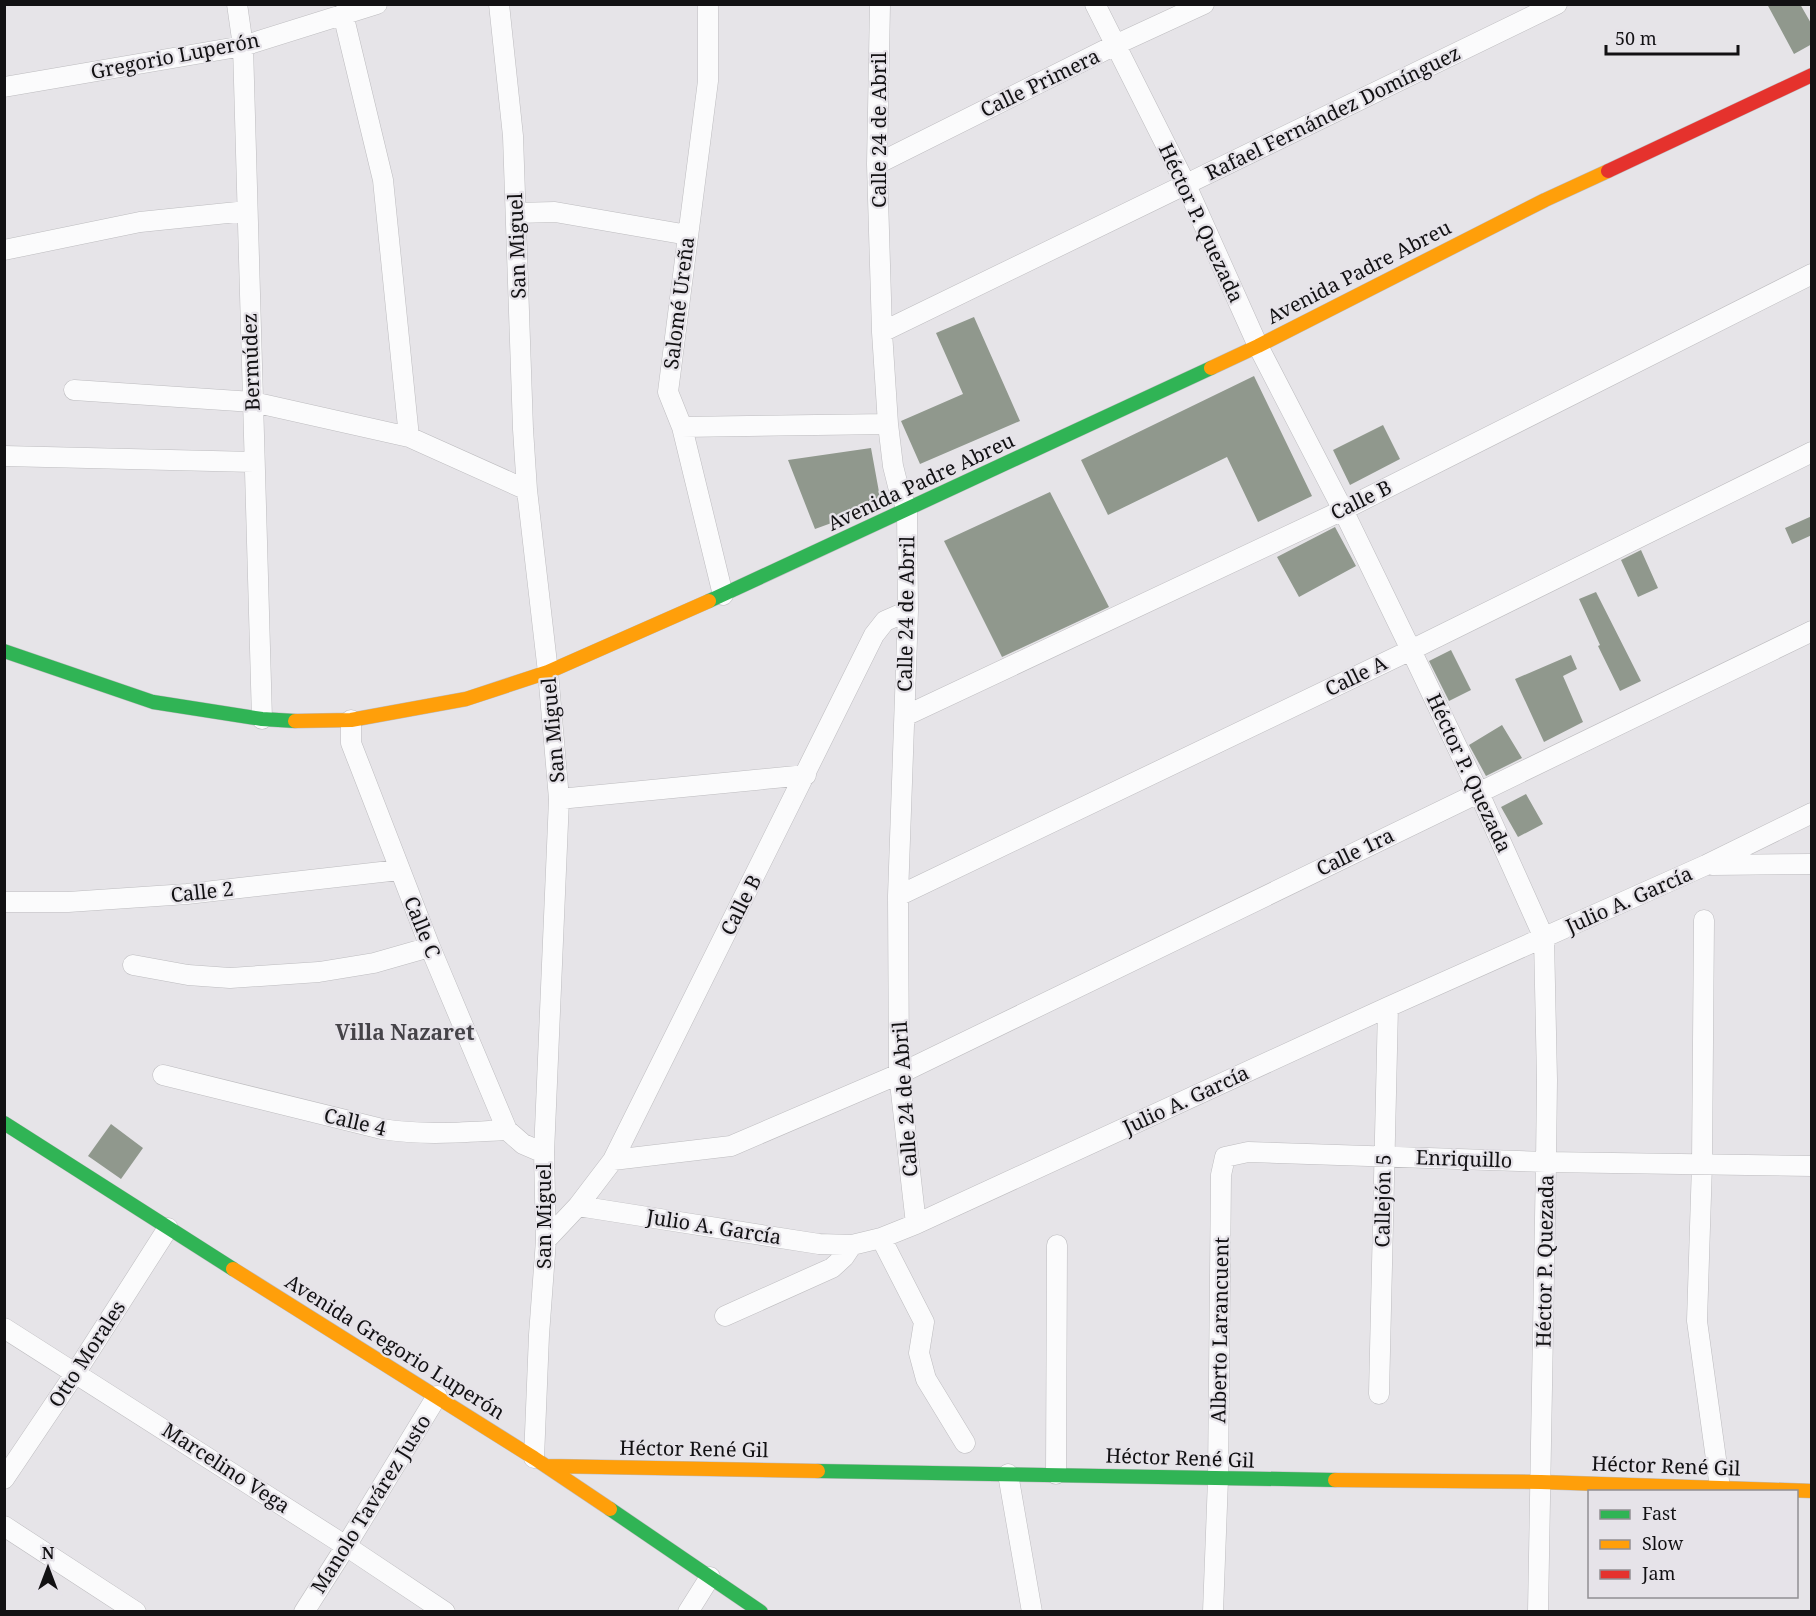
<svg xmlns="http://www.w3.org/2000/svg" width="1816" height="1616" font-family="'Noto Serif',serif">
<rect width="100%" height="100%" fill="#e6e4e8"/>
<!-- building -->
<path fill="#90988d" d="M1767,4H1800L1812,25V44L1794,54Z
M974,317L1020,421L920,464L901,421L963,394L936,333Z
M1254,376L1312,496L1258,522L1227,457L1108,515L1081,460Z
M1383,425L1400,459L1350,485L1333,450Z
M871,448L881,503L859,513L815,529L788,460Z
M1050,492L1109,607L1002,657L944,541Z
M1812,516V535L1792,544L1785,528Z
M1335,527L1356,566L1299,597L1277,557Z
M1641,550L1658,588L1638,597L1621,560Z
M1596,592L1641,681L1620,691L1598,646L1600,645L1579,599Z
M1451,650L1471,690L1449,701L1429,661Z
M1571,655L1577,669L1563,676L1583,722L1544,742L1515,679Z
M1502,725L1522,758L1486,776L1469,745Z
M1526,794L1543,824L1518,837L1501,807Z
M111,1124L143,1148L121,1179L88,1156Z"/>
<g fill="none" stroke-linecap="round" stroke-linejoin="round">
<!-- street casing -->
<g stroke="#bdbcbf" stroke-width="21">
<path id="street" d="M237,4L243,46L262,719
M499,4L513,136L523,429L527,490L548,672L559,799L544,1153L546,1240L539,1335L534,1458
M708,4V81L668,392L682,427L723,595
M880,4L877,164L882,332L888,424L893,466L898,486L907,510L908,611L898,896L899,1074L916,1224
M1095,4L1186,185L1258,346L1343,510L1411,650L1479,793L1544,938L1547,1080L1546,1162L1538,1612
M343,14L383,180L409,437
M4,87L243,46L377,4
M877,164L1115,45L1204,4
M516,213L555,212L688,235
M4,250L140,222L247,211
M882,332L1557,4
M74,390L253,402L409,437L527,490
M682,427L888,424
M4,456L254,462
M905,716L1343,510L1812,274
M351,720V743L358,761L430,947L507,1130
M559,799L806,775
M1712,865L1812,864
M898,896L1411,650L1812,452
M4,902H68L187,894L399,870
M1704,920L1702,1164L1697,1321L1720,1488
M133,965L188,975L230,978L319,972L374,963L430,947
M163,1075L382,1129C426,1136 464,1132 507,1130L523,1144L544,1153
M613,1160L731,1146L899,1074L1812,631
M578,1206L613,1160L874,635L885,621L908,611
M881,1238L924,1322L919,1353L926,1379L965,1443
M546,1240L578,1206L819,1244L852,1245L881,1238L916,1224L1388,1007L1706,865L1812,813
M725,1316L832,1268L844,1257L852,1245
M4,1328L346,1546L445,1612
M1379,1394L1388,1007
M1008,1474L1032,1612
M1056,1474L1057,1245
M4,1479L76,1372L168,1228
M4,1526L136,1612
M304,1612L346,1546L437,1396
M688,1612L710,1577
M1213,1612L1218,1479L1221,1175L1225,1157L1248,1152L1546,1162L1812,1166"/>
</g>
<!-- fast casing -->
<g stroke="#bdbcbf" stroke-width="15">
<path id="fast" d="M709,601L1211,368
M4,651L153,702L262,719L295,721
M4,1123L233,1269
M818,1471L1335,1480
M610,1509L761,1612"/>
</g>
<!-- slow casing -->
<g stroke="#bdbcbf" stroke-width="15">
<path id="slow" d="M1211,368L1258,346L1545,200L1608,171
M295,721L351,720L466,699L548,672L709,601
M233,1269L534,1458L610,1509
M547,1466L818,1471
M1335,1480L1541,1482L1812,1491"/>
</g>
<!-- jam casing -->
<g stroke="#bdbcbf" stroke-width="15">
<path id="jam" d="M1608,171L1812,75"/>
</g>
<!-- street -->
<use href="#street" stroke="#fbfbfc" stroke-width="20"/>
<!-- fast -->
<use href="#fast" stroke="#30b455" stroke-width="14"/>
<!-- slow -->
<use href="#slow" stroke="#ff9f0a" stroke-width="14"/>
<!-- jam -->
<use href="#jam" stroke="#e5322d" stroke-width="14"/>
</g>
<g text-anchor="middle" stroke-width="4.5" stroke-linejoin="round" paint-order="stroke">
<!-- street labels -->
<g font-size="20" fill="#121113" stroke="#e6e3e9">
<text transform="translate(175 56) rotate(-11)" y="7">Gregorio Luperón</text>
<text transform="translate(1040 83) rotate(-26)" y="7">Calle Primera</text>
<text transform="translate(1333 113) rotate(-26)" y="7">Rafael Fernández Domínguez</text>
<text transform="translate(879 130) rotate(-90)" y="7">Calle 24 de Abril</text>
<text transform="translate(1201 223) rotate(65)" y="7">Héctor P. Quezada</text>
<text transform="translate(517 246) rotate(-92)" y="7">San Miguel</text>
<text transform="translate(1359 272) rotate(-27)" y="7">Avenida Padre Abreu</text>
<text transform="translate(679 303) rotate(-83)" y="7">Salomé Ureña</text>
<text transform="translate(251 362) rotate(-92)" y="7">Bermúdez</text>
<text transform="translate(921 482) rotate(-25)" y="7">Avenida Padre Abreu</text>
<text transform="translate(1361 500) rotate(-26)" y="7">Calle B</text>
<text transform="translate(906 614) rotate(-89)" y="7">Calle 24 de Abril</text>
<text transform="translate(1356 676) rotate(-26)" y="7">Calle A</text>
<text transform="translate(553 730) rotate(-95)" y="7">San Miguel</text>
<text transform="translate(1469 773) rotate(65)" y="7">Héctor P. Quezada</text>
<text transform="translate(1355 852) rotate(-26)" y="7">Calle 1ra</text>
<text transform="translate(202 892) rotate(-6)" y="7">Calle 2</text>
<text transform="translate(1629 900) rotate(-24)" y="7">Julio A. García</text>
<text transform="translate(741 905) rotate(-63)" y="7">Calle B</text>
<text transform="translate(422 927) rotate(68)" y="7">Calle C</text>
<text transform="translate(905 1099) rotate(-94)" y="7">Calle 24 de Abril</text>
<text transform="translate(1186 1100) rotate(-25)" y="7">Julio A. García</text>
<text transform="translate(355 1122) rotate(13)" y="7">Calle 4</text>
<text transform="translate(1464 1159) rotate(2)" y="7">Enriquillo</text>
<text transform="translate(1383 1201) rotate(-89)" y="7">Callejón 5</text>
<text transform="translate(544 1216) rotate(-90)" y="7">San Miguel</text>
<text transform="translate(714 1227) rotate(9)" y="7">Julio A. García</text>
<text transform="translate(1545 1261) rotate(-89)" y="7">Héctor P. Quezada</text>
<text transform="translate(1220 1330) rotate(-89)" y="7">Alberto Larancuent</text>
<text transform="translate(395 1347) rotate(32)" y="7">Avenida Gregorio Luperón</text>
<text transform="translate(87 1354) rotate(-57)" y="7">Otto Morales</text>
<text transform="translate(694 1449) rotate(1)" y="7">Héctor René Gil</text>
<text transform="translate(1180 1458) rotate(2)" y="7">Héctor René Gil</text>
<text transform="translate(1666 1466) rotate(2)" y="7">Héctor René Gil</text>
<text transform="translate(226 1468) rotate(33)" y="7">Marcelino Vega</text>
<text transform="translate(371 1504) rotate(-58)" y="7">Manolo Tavárez Justo</text>
</g>
<!-- neighbourhood labels -->
<g font-size="21" font-weight="bold" fill="#454348" stroke="#e6e3e9">
<text x="405" y="1040">Villa Nazaret</text>
</g>
</g>
<!-- border -->
<rect width="1816" height="1616" fill="none" stroke="#121113" stroke-width="12"/>
<!-- legend -->
<rect x="1588" y="1490" width="210" height="108" fill="#e6e3e9" stroke="#918f93" stroke-width="1.5"/>
<rect x="1600" y="1510" width="30" height="9" fill="#30b455" stroke="#918f93" stroke-width="1.5"/>
<text x="1642" y="1520" font-size="18" fill="#121113">Fast</text>
<rect x="1600" y="1540" width="30" height="9" fill="#ff9f0a" stroke="#918f93" stroke-width="1.5"/>
<text x="1642" y="1550" font-size="18" fill="#121113">Slow</text>
<rect x="1600" y="1570" width="30" height="9" fill="#e5322d" stroke="#918f93" stroke-width="1.5"/>
<text x="1642" y="1580" font-size="18" fill="#121113">Jam</text>
<!-- north arrow -->
<g transform="translate(48 1568)" stroke="#e6e3e9" stroke-width="4.5" paint-order="stroke">
<path d="M0-4.5L10 22L0 15L-10 22Z" fill="#121113"/>
<text y="-9" font-size="16" font-weight="bold" text-anchor="middle" fill="#121113">N</text>
</g>
<!-- scale -->
<path d="M1606 45v9h132v-9" fill="none" stroke="#121113" stroke-width="3"/>
<text x="1615" y="45" font-size="18" fill="#121113" stroke="#e6e3e9" stroke-width="4.5" paint-order="stroke">50 m</text>
</svg>
